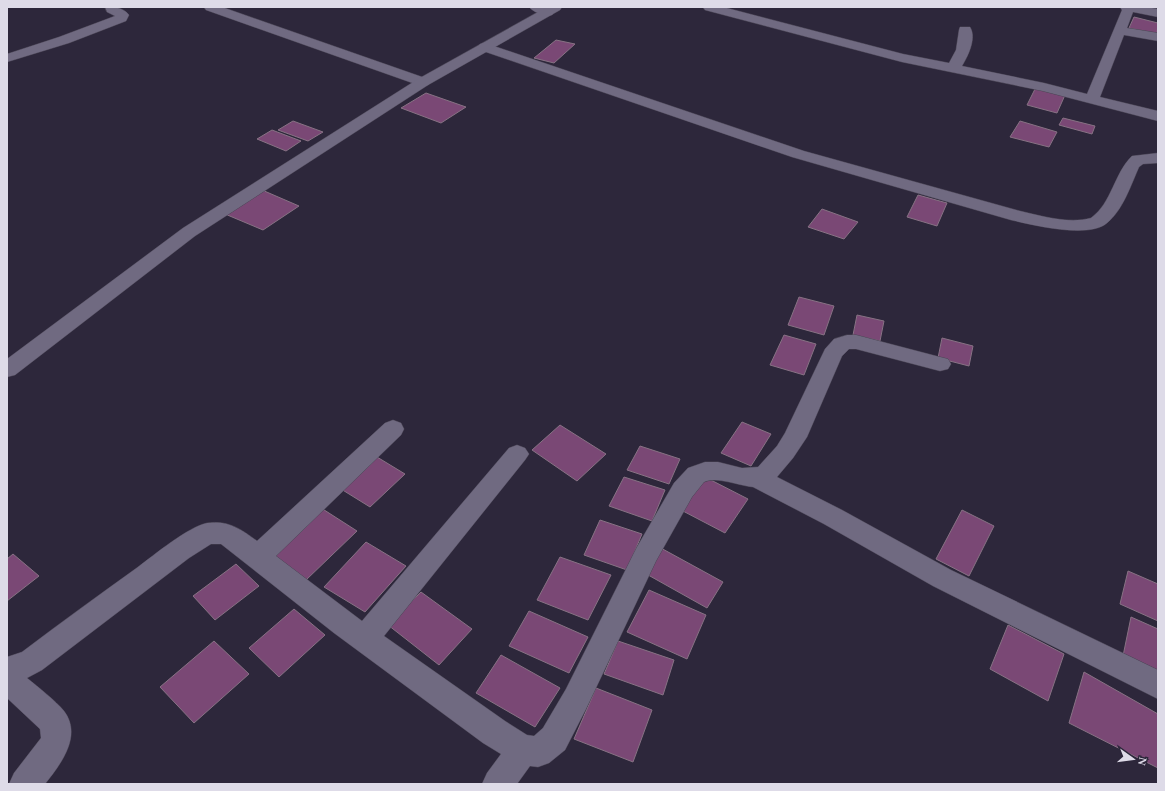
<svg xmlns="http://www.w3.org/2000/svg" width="1165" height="791" font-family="'Times New Roman',serif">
<rect width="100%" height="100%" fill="#2d273b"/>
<!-- building -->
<path fill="#7a4875" stroke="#877284" d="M1134,17L1158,23L1157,34L1129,28Z
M556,40L575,44L554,63L534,58Z
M1035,89L1065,95L1057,113L1027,105Z
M426,93L466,107L441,123L401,108Z
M1063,118L1095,126L1092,134L1059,125Z
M293,121L323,132L308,141L278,130Z
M1020,121L1057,132L1049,147L1010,137Z
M272,130L301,141L286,151L257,139Z
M262,190L299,206L263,230L225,214Z
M918,195L947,203L937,226L907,217Z
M822,209L858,222L844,239L808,227Z
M799,297L834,306L824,335L788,325Z
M857,315L884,321L880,341L853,335Z
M784,335L816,344L804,375L770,365Z
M942,338L973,346L969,366L938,358Z
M742,422L771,434L751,466L721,453Z
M560,425L606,454L577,481L532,450Z
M640,446L680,459L669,484L627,470Z
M377,457L405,474L370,507L341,489Z
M624,477L665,490L652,521L609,506Z
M705,477L748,499L725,533L681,510Z
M318,506L357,531L306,580L266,553Z
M962,510L994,526L969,576L936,559Z
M600,520L642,534L627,570L584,555Z
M366,542L406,566L365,612L324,587Z
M659,547L723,582L707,608L641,571Z
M13,554L39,576L7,601V559Z
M560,557L611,575L588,620L537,600Z
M236,564L259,586L215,620L193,596Z
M1128,571L1158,584V621L1120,604Z
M649,590L706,615L687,659L627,632Z
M421,592L472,629L439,665L388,625Z
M294,609L325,635L279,677L249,648Z
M529,611L588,637L569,673L509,646Z
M1131,617L1158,629V673L1123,656Z
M1008,625L1064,654L1048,701L990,669Z
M214,641L249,674L194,723L160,687Z
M618,641L674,660L663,695L604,674Z
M501,655L560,688L535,727L476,693Z
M1084,672L1158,714V768L1069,723Z
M596,688L652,710L633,762L574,739Z"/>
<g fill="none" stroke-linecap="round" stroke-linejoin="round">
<!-- minor casing -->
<g stroke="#4a4555" stroke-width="1">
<path id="minor" d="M105,7C114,7 123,7 129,15L126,21L69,43L7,62V54L59,37L115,16L107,12Z
M204,7H222L428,79L430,82L428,85L423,86L418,85L206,10Z
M529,7C537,7 549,5 554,12L552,15C545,16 534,13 529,7Z
M703,7H723L903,54L949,63L956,50L959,30L960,27H970C977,38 968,56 962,66L1044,83L1087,94L1122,10L1120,7H1146L1158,9V17L1133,12L1127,28L1158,33V41L1124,35L1100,97L1158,111V121L1043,91L902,62L705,10Z
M485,43L804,151L1020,211C1042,216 1068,224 1091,218C1112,203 1114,173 1132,156L1158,153V163L1143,164L1139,167C1131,185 1123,210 1107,223C1089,239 1033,225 1011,220L792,157L480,50L478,47L480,44Z
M847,335H856L940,357L948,359L951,364L948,369L940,371L856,349H849L842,356L807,437L793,458L777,477L842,510L951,570L1158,670V699L933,586L824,524L753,487C740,486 716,476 704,482L692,497L656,561L586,709L565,750L549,763L538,767L530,766L517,784H482L487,773L501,754L483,743L334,633L221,544H211L189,558L42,670L27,678C38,687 56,701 64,711C83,736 60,765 45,784H9L14,773L41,738L40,729L7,698V657L22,652C60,623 99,595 138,567C154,555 188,527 207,523C228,520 241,529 257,541L385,423L393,420L401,423L404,429L401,435L276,556L362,621L509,448L517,445L525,448L529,454L525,460L384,636L505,721L527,735L534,736L543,728L566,689L637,547L674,483L688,468L705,462H718L742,468L758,467L777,446L785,433L825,349L834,339Z"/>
</g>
<!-- tertiary casing -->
<g stroke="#4a4555" stroke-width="1">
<path id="tertiary" d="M547,7H562L560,10L428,85L195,236L15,375L7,377V359L183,228L418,79Z"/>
</g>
<!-- minor -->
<use href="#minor" fill="#706a81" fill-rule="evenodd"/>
<!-- tertiary -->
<use href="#tertiary" fill="#706a81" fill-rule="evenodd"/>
</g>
<!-- border -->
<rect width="1165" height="791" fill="none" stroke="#dedbe8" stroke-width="16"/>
<!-- north arrow -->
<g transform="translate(1133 759) rotate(104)" stroke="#2d273b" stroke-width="3" paint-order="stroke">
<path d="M0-3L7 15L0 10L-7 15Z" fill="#dedbe8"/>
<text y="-6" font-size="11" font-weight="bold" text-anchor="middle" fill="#dedbe8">N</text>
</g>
</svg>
